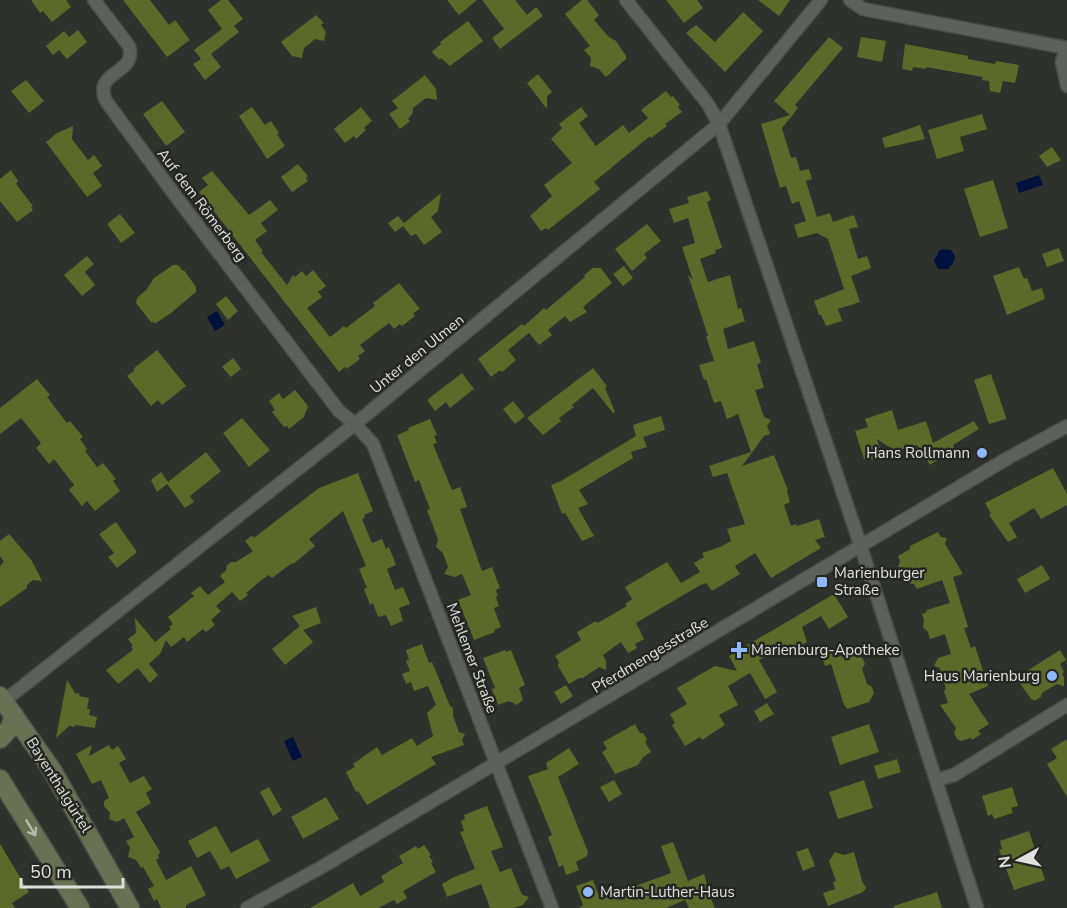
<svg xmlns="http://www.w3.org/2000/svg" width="1067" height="908" font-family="'Nunito Sans',sans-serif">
<rect width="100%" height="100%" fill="#2f312c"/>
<!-- water -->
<path fill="#00113e" d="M1039,175L1043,185L1019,193L1016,183Z
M943,249L951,250L955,256L954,262L948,269H938L934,261L939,251Z
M217,311L225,325L215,331L207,317Z
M293,737L302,757L293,761L284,741Z"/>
<!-- building -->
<path fill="#5c6928" d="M31,0H66L71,7L52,22L43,11L40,13Z
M123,0H150L169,25L175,20L190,40L167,57Z
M221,0H228L243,19L234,26L239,32L211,54L221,67L205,80L193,64L201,59L194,50L222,29L208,10Z
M447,0H477L459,15Z
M482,0H515L527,15L536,7L543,16L500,49L492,38L504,29Z
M582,0H587L599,15L594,20L609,37L616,41L626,56V59L606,77L599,69L590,66L591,58L584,50L590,46L565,14Z
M666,0H697L703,8L684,23Z
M758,0H790L779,16Z
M743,12L763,31L725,72L686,33L696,25L715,42Z
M316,15L324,23L321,25L326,32L324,41L315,39L309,44L304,48L302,58L292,56L281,42Z
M468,21L483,41L450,66L441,58L439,60L432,52L441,44L440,42Z
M78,30L87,42L67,59L59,50L53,55L46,46L64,31L69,37Z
M829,37L843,48L795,105L798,108L782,128L791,158L796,157L800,171L809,169L812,179L806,181L817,217L830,213L833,222L854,215L858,227L849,229L858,259L867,256L871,268L851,276L860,302L838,309L842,321L826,326L821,315H819L814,301L844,289L828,239L817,233L798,238L794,225L806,221L799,201L792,204L786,186L780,188L761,124L790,115L774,101Z
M861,37L886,41L882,62L857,57Z
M905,44L968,56V59L995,64L996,61L1019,65L1015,83L1003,81L1000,93L990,91L989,81L982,80L983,77L926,67V69L913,67L912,71L902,69Z
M538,74L552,92L547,96V109L527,83Z
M425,75L436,89L437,100L426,98L413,108V113L408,119L410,121L400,129L389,114L398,108L392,101Z
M26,80L44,101L29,113L11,91Z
M666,91L671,97L673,96L680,105L678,107L682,112L665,124L667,126L651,138L650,136L594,182L600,189L548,230L546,228L541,231L530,216L552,196L544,185L572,163L551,139L562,128L559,124L581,107L588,116L579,123L596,146L623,125L629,133L648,118L641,110Z
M162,101L185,132L166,146L143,114Z
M252,107L265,125L271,121L279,133L277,134L285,146L267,159L239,116Z
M361,107L372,121L364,128L366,130L356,139L354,136L345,143L334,129Z
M982,114L987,129L960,137L964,151L937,159L928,130Z
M920,125L925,139L885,148L882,138Z
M73,126L72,139L88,160L94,155L102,166L93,173L102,186L87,197L46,142L57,133Z
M1052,147L1061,160L1047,167L1039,156Z
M298,164L308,176L306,178L308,181L292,192L281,177Z
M11,170L18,181L16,184L33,206L31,207L33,210L17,222L0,201V179Z
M212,171L249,215L270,200L278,210L261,223L267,231L255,240L263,251L261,252L287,285L293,275L295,277L302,271L306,276L313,270L326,286L318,292L322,297L307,308L330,337L344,326L346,328L375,306L373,303L399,283L420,309L413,313L415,316L402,326L400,324L394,329L389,323L360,345L365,351L358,356L360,359L347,369L345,367L339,372L199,192L208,185L202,178Z
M993,180L1008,228L980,237L964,189Z
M707,191L711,200L707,202L722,248L715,250L716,253L700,259L708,282L730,275L738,309L741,308L745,321L723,329L728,349L754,341L761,363L757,364L764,388L755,390L764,417L771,420L767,426L770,434L764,436L742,466L774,455L788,490L787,491L790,502L784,505L791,526L796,524L797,526L819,519L825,537L815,540L821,548L771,578L755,553L735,566L740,574L712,591L706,583L702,585V584L636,623L644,639L635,644L637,648L628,653L621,642L603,655L606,661V670L599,667L583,678H579L569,684L558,666L559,662L555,656L581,640L577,632L596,621L597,623L603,620L627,606L625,604L632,599L625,587L667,562L681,583L700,572L694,563L704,557L702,553L720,547L731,541L727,529L745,524L727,473L713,477L709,466L751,452L738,414L727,419L721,401L714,403L706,379L704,380L699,365L714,361L706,336H708L688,275L693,280L682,247L695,243L688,218L674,223L669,209L689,203L687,197Z
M441,193L438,211L431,217L442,232L424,245L416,234L411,236L403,226L395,232L388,223L398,216L404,223Z
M120,214L135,233L121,243L107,224Z
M647,224L661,241L644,254L647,258L632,271L615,249Z
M1059,248L1064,261L1047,267L1042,254Z
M87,256L94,264L85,272L95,285L82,296L64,275Z
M173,265H178L183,271L184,270L196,287V292L171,313L156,323L151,322L136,303L137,298L147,289L154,278Z
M624,266L633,278L623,286L613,274Z
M1019,267L1024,279L1027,278L1032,291L1042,288L1045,299L1007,315L993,276Z
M593,268H601L612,283L583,307L587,312L570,322L565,316L548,330L552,335L539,345L529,333L508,350L516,360L502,372L500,370L491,377L478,359L522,324L524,326L544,308L546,310L585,277L584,275Z
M226,296L238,311L228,320L216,304Z
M157,350L186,386L162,405L158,400L151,406L127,376L135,370L133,369Z
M233,358L241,369L231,377L222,367Z
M593,368L607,386L605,388L615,412L613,413L593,388L572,405L574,407L559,418L561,421L543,435L527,418Z
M462,373L474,389L450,408L446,402L435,411L427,400Z
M991,374L1006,417V419L989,424L974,380Z
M37,379L50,395L47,397L67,423L70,421L83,437L80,439L87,449L85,451L97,467L103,463L116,479L113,481L120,491L95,511L87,501L82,506L69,490L74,485L54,459L49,464L36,448L41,443L21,418L0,434V408Z
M295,390L308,406L304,417L289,429L287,426L284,427L272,412L275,410L269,401L279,393L283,399Z
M513,401L525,416L515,424L503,409Z
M892,410L898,430L926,421L933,443L974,421L979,429L953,445L955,449L930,465L917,445L903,449L901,455L877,439L883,458L875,460L864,459L855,431L868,427L865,419Z
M661,416L665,430L643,437L647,447L631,452L633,458L579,490L588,504L578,508L594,536L582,541L565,513L562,514L551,485L561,481L636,436L633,425Z
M242,418L270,450L249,467L223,433Z
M430,419L437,435L434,436L437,443L433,444L452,490L460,487L467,507L460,509L482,571L492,567L500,588L496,590L498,596L496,597L499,606L494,608L501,627L494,630L495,632L474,640L458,600L471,595L462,574L455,577L444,574L448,567L443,553L436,547L438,539L427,510L430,509L419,480L415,482L397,435L409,430L408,428Z
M206,452L221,471L190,496L194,502L185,508L167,484L157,492L151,480L161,472L168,482Z
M1053,468L1067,494V505L1041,519L1034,508L1009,523L1017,537L1008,542L989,515L991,514L985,503Z
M358,473L373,511L364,515L365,518L362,519L372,543L382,539L386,549L389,547L396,565L387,569L395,590L403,587L410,604L399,608L403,621L391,626L386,615L378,617L373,603L370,605L364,589L367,588L359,569L366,566L343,511L309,539L315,546L293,564L292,563L272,578L269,575L264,578L246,593L248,595L240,601L232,592L216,606L221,611L211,620L215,625L206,632L203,629L187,642L184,637L171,647L166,640L160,654L149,664L158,675L150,683L138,668L118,684L106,670L133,650L131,647L133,646L128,639L136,633L135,618L155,642L171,629L169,627L173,624L168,617L194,596L191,593L200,586L208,595L225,582L220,576L226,570L227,565L231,562H236L253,551L245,541L251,536L255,537L319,488Z
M116,522L137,552L117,568L108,557L114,553L99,534Z
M938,532L941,537L947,538L945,544L963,574L953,577L968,627L964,628L971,648L975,646L988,686L969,694L989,724L978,731L981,734L972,740L971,738L961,741L957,739L954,733L956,728L940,705L948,703L944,691L946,689L940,668L934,666L938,658L951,654L945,634L930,639L928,632L923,627L924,620L922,614L927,612L926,610L950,603L942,580L917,589L914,584L908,583L910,577L905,568L898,567L900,561L898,556L910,549V546Z
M9,534L32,561L42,581L33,580L27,585V588L0,607V566L4,562L0,556V541Z
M1042,565L1050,579L1025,593L1017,579Z
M834,594L848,617L829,629L821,616L802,627L807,642L784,656L781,648L759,660L777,692L765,699L750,673L728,686L738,705L719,715L725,725L702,740L700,737L685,746L672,725L675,723L670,714L687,704L677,688L715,666L737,671L729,656Z
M316,607L321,623L303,630L292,616Z
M300,626L313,642L285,665L272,649Z
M422,644L429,663L432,662L450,706L453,708V716L459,732L465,734L462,740L464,745L431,757L436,764L367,805L358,791L356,792L346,772L355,767L353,764L377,747L382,755L412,738L417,746L433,736L427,713L436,705L428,686L414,691L411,682L406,684L402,674L410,671L406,661L409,660L406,650Z
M834,649L837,657L849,654L850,656L857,654L863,659L865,664L862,669L867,684L872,687L874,693L869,702L847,709L844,705L831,664L825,666L821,653Z
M505,650L506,652L511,650L525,685L519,688L523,700L517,705L509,701L498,705L492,689L495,688L483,658Z
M1060,650L1066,660L1060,664L1064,672L1062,674L1064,677V686L1057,684L1042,693L1041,697L1034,701L1033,699L1032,700L1016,678Z
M67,680L75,693L80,694L79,696L89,698L87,709H90L89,715L97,717L95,728L75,725V727L69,726L56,738Z
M566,685L573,696L561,704L554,692Z
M767,703L774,714L760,722L754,711Z
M635,724L640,733H643L647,739L645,742L651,752L643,757L638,765L615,774L602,752L607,749L603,742Z
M869,724L879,752L840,765L831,737Z
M1067,739V797L1047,764L1057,758L1051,749Z
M92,745L89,756L109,745L112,750L118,746L126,759L119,763L130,783L144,776L152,789L146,793L151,803L136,812L160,852L158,856L159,858L156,860L166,880L191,866L206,895L186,905V908H161L157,899L154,901L148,889L154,886L143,867L141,868L136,860L128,857L130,848L126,841L134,837L124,818L117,822L109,819L110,813L104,806V801L109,798L101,780L92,784L76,754Z
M569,748L579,764L558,777L588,852L587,856L576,862L579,870L566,875L563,865L559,867L548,837L552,835L528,776L548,769L546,763Z
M897,759L901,772L878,779L874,766Z
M614,780L622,794L609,802L600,787Z
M864,780L873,808L838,819L829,792Z
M269,787L282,810L273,816L260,792Z
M1012,787L1018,806L1011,808L1013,813L994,819L992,814L988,816L982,796Z
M326,797L339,819L303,839L291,817Z
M487,806L503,847L491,851L500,872L511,868L522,895L529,897L523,905L514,908H490L481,884L447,897L442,884L452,878L475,869L460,832L464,831L461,821L465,819L464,815Z
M216,826L231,853L258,839L270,861L236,879L229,866L221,870L210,851L197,858L188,841Z
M1029,831L1045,880L1014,890L999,850L1002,849L1000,841Z
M673,842L688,881L704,874L707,884L705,885L715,908H689L685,900L666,908H579L583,905L576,886L593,880L600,899L671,873L661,846Z
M0,844L29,892L12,903L15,908H0Z
M424,845L431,855L429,856L433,862L431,863L436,872L403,891L407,898L397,904L394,900L378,908H310L353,883L360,896L384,882L381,876L403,863L399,856L416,846L418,849Z
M808,848L815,866L803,871L796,852Z
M835,852L844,855L854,852L862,881L866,888L863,892L828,906L823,893L835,889L833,882L836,881L829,861Z
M937,892L942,908H894V906Z"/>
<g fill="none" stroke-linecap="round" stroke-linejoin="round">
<!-- street casing -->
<g stroke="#4b4d49" stroke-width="15">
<path id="street" d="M94,0L129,46C138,75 92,70 106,101L174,194L339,411L355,424L373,444L552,908
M626,0L708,104L719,124L861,547L977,908
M850,0L863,9L1067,48
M1066,48L1062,62L1067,86
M4,701L355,424L719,124L821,0
M937,780L954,775L1067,705
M247,908L320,868L1008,458L1067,426"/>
</g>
<!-- secondary casing -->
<g stroke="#4b4d49" stroke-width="21">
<path id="secondary" d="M0,696L52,770L130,908
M0,739L10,728L14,715
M0,779L80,908"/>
</g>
<!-- street -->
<use href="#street" stroke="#5e605b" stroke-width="12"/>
<!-- secondary -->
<use href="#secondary" stroke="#6a7054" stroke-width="18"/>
</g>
<!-- one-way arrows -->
<defs><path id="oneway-shaft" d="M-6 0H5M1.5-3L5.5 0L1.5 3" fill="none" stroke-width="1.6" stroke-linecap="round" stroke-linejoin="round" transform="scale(1.5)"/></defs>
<use stroke="#b7b9ae" href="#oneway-shaft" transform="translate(31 828) rotate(59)"/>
<!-- markers -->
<g fill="#8fb8fd" stroke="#262722" stroke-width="2">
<circle cx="982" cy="453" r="6"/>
<rect x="816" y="576" width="12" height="12" rx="3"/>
<path d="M736 641h6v6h6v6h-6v6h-6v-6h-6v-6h6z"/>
<circle cx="1052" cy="676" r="6"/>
<circle cx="588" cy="892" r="6"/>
</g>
<g text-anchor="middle" stroke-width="5" stroke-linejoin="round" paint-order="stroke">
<!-- street labels -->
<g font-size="15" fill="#e0e1de" stroke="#262722">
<text transform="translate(202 205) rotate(53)" y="5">Auf dem Römerberg</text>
<text transform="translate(417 354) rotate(-39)" y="5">Unter den Ulmen</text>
<text transform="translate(650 655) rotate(-31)" y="5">Pferdmengesstraße</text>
<text transform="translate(472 658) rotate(69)" y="5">Mehlemer Straße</text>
<text transform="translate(59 785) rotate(58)" y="5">Bayenthalgürtel</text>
</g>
<!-- poi labels -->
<g font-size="15" fill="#e0e1de" stroke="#262722" text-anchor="start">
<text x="970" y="458" text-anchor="end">Hans Rollmann</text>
<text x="834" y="578">Marienburger<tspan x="834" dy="17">Straße</tspan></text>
<text x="751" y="655">Marienburg-Apotheke</text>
<text x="1040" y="681" text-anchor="end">Haus Marienburg</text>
<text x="600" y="897">Martin-Luther-Haus</text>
</g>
</g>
<!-- north arrow -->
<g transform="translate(1019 860) rotate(262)" stroke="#262722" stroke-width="4.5" paint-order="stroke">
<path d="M0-4.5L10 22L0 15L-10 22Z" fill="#e0e1de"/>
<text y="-9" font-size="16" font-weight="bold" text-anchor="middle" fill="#e0e1de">N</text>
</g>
<!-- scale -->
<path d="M21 878v9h102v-9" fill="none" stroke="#e0e1de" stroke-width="3"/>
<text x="30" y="878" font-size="18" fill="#e0e1de" stroke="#262722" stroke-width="4.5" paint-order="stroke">50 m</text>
</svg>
